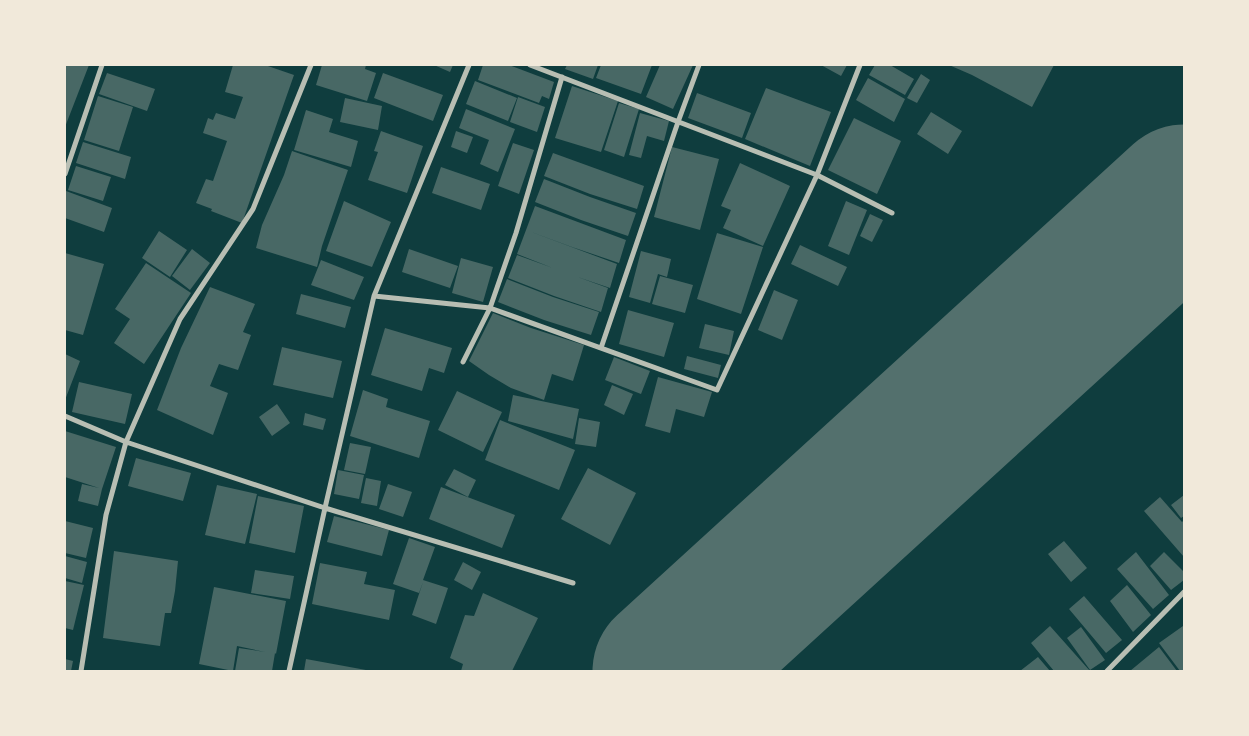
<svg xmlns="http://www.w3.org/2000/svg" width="1249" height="736" font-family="Commissioner,sans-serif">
<rect width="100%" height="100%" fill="#0f3d3e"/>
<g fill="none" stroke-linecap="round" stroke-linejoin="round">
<!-- runway -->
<path stroke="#53706d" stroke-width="151" d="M668,671L1184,200"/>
</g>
<!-- building -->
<path fill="#486865" d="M65,65H89L65,127Z
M233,65H265L294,75L242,223L211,211L212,209L196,203L206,179L213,181L227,141L203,133L208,118L213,120L216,113L235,119L243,97L225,92Z
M322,65H366L365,69L376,73L367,101L316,85Z
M434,65H453L450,72Z
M483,65H509L554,82L549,99L542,96L539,103L478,80Z
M567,65H598L593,79L565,69Z
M601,65H652L641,94L596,78Z
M660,65H693L673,109L646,97Z
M821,65H847L841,76Z
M875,65H890L914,79L905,95L869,75Z
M949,65H1054L1032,107L972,75Z
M107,73L155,89L147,111L99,94Z
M383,73L443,95L433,121L374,98Z
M921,74L930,80L917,103L907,98Z
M868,78L905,99L894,122L856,100Z
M475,81L517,98L508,121L466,104Z
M572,86L618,101L601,152L555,138Z
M766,88L831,112L810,166L745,139Z
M697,93L751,113L742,138L688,118Z
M98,96L133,107L119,151L84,140Z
M518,97L545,107L537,132L510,122Z
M345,98L382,106L378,130L340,122Z
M619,103L639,109L624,157L604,150Z
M466,109L515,129L498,172L480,164L489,140L459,128Z
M306,110L333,119L329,132L358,141L351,167L294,150Z
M931,112L962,131L948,154L917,134Z
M640,113L669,121L664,141L647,136L641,158L629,155Z
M854,118L901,141L877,194L828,170Z
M381,131L423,146L407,193L368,180L378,152L374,151Z
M456,131L473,137L467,153L451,147Z
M83,142L131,157L125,179L76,163Z
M513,143L534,150L519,194L498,186Z
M672,147L719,159L700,230L654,217Z
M292,151L348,170L322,246L317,267L256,248L262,225L284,175Z
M553,153L644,186L637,209L590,194L544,176Z
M740,163L790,186L763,246L723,228L731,210L721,206Z
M76,166L111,177L103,201L68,190Z
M441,167L490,184L481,210L432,193Z
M544,179L590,197L636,213L628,236L581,220L535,202Z
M66,191L112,208L104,232L65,218Z
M344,201L391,222L372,267L326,251Z
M846,201L867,210L849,255L828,246Z
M535,206L626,240L619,263L572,247L526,230Z
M870,214L883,220L872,242L860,236Z
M526,230L617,264L610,288L563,272L517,254Z
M159,231L187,250L170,277L142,258Z
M717,233L763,247L741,314L697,299Z
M800,245L847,267L838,286L791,264Z
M192,249L210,263L190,290L172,276Z
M409,249L458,266L450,288L402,272Z
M641,251L671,259L667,277L658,274L650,303L629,297Z
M65,253L104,264L83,335L65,330Z
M517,255L608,288L601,312L554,296L508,278Z
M461,258L493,267L483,302L452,293Z
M321,260L364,277L354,300L311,285Z
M146,263L191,293L144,364L114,343L130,319L115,309Z
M660,276L693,285L685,313L652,304Z
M507,279L553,297L599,312L591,335L544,320L498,302Z
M210,287L255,304L243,332L251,335L238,370L219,364L210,386L228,393L213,435L157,410L181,348Z
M774,290L798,300L782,340L758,330Z
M301,294L351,307L345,328L296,314Z
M628,310L674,323L664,357L619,344Z
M493,313L531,328L584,345L573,381L552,374L544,400L511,388L489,375L469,361Z
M705,324L734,331L729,355L699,348Z
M385,328L452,348L444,373L429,368L422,391L371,375Z
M282,347L342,361L333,398L273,385Z
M65,354L80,361L65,400Z
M687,356L721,365L718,378L684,369Z
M614,357L650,371L641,394L605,380Z
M658,377L712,392L704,417L676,409L670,433L645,426Z
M79,382L132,394L125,424L72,412Z
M612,385L633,394L624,415L604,405Z
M363,390L388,399L386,407L430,421L419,458L350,436Z
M457,391L502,412L483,452L438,430Z
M513,395L579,409L573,439L508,421Z
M277,404L290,423L272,436L259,417Z
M305,413L326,419L323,430L303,425Z
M579,418L600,422L596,447L575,444Z
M500,420L575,450L559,490L485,460Z
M65,431L116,447L102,489L98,506L78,501L82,484L99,488L65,477Z
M350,443L371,447L365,474L344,470Z
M136,458L191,473L183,501L128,486Z
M588,468L636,493L610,545L561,519Z
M454,469L476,480L468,497L445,485Z
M338,470L364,475L359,499L334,494Z
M366,478L381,481L377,506L361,503Z
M388,484L412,492L403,517L379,509Z
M217,485L257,494L245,544L205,535Z
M441,487L515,515L502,548L429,519Z
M1184,495V516L1181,518L1171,505Z
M258,496L304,506L295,553L249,543Z
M1160,497L1182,522L1184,520V557L1144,511Z
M334,516L389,530L382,556L327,542Z
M65,521L93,528L86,558L65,553Z
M409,538L435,547L423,580L448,588L436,624L412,615L423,582L419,593L393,584Z
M1064,541L1087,568L1071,582L1048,554Z
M114,551L178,561L175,591L171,613H165L160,646L103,638Z
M1136,552L1169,595L1153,609L1117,569Z
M1164,552L1184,572V580L1171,590L1150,566Z
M65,556L87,562L82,583L65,578Z
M463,562L481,572L472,590L454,580Z
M320,563L367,572L364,584L395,590L389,620L312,604Z
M255,570L294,576L290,599L251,593Z
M65,581L84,585L73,630L65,628Z
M1127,585L1151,615L1133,632L1110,601Z
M214,587L286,601L276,654L275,653L272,671H235L239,648L265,652L237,646L233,671L199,664Z
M483,593L538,618L512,671H461L463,664L450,658L465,615L474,616Z
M1084,596L1122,640L1106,653L1069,609Z
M1050,626L1090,671H1054L1031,643Z
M1183,626L1184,671H1180L1159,643Z
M1081,627L1105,660L1090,670L1067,638Z
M1159,647L1177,671H1130Z
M1038,657L1050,671H1020Z
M65,659L73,661L71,671H65Z
M306,659L366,670V671H304Z"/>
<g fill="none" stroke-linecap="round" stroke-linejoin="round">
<!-- minor -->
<path stroke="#b8beb3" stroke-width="5" d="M530,65L817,175L892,213
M65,174L102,65
M374,296L490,308L717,390L817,175L860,65
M601,348L678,122L699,65
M463,362L490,308L516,233L562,77
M65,416L126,442L325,508L573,583
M81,671L106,515L126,442L180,319L253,209L311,65
M289,671L325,508L374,296L469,65
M1107,671L1184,592"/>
</g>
<!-- border -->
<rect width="1249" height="736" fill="none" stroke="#f1e9da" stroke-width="132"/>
</svg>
